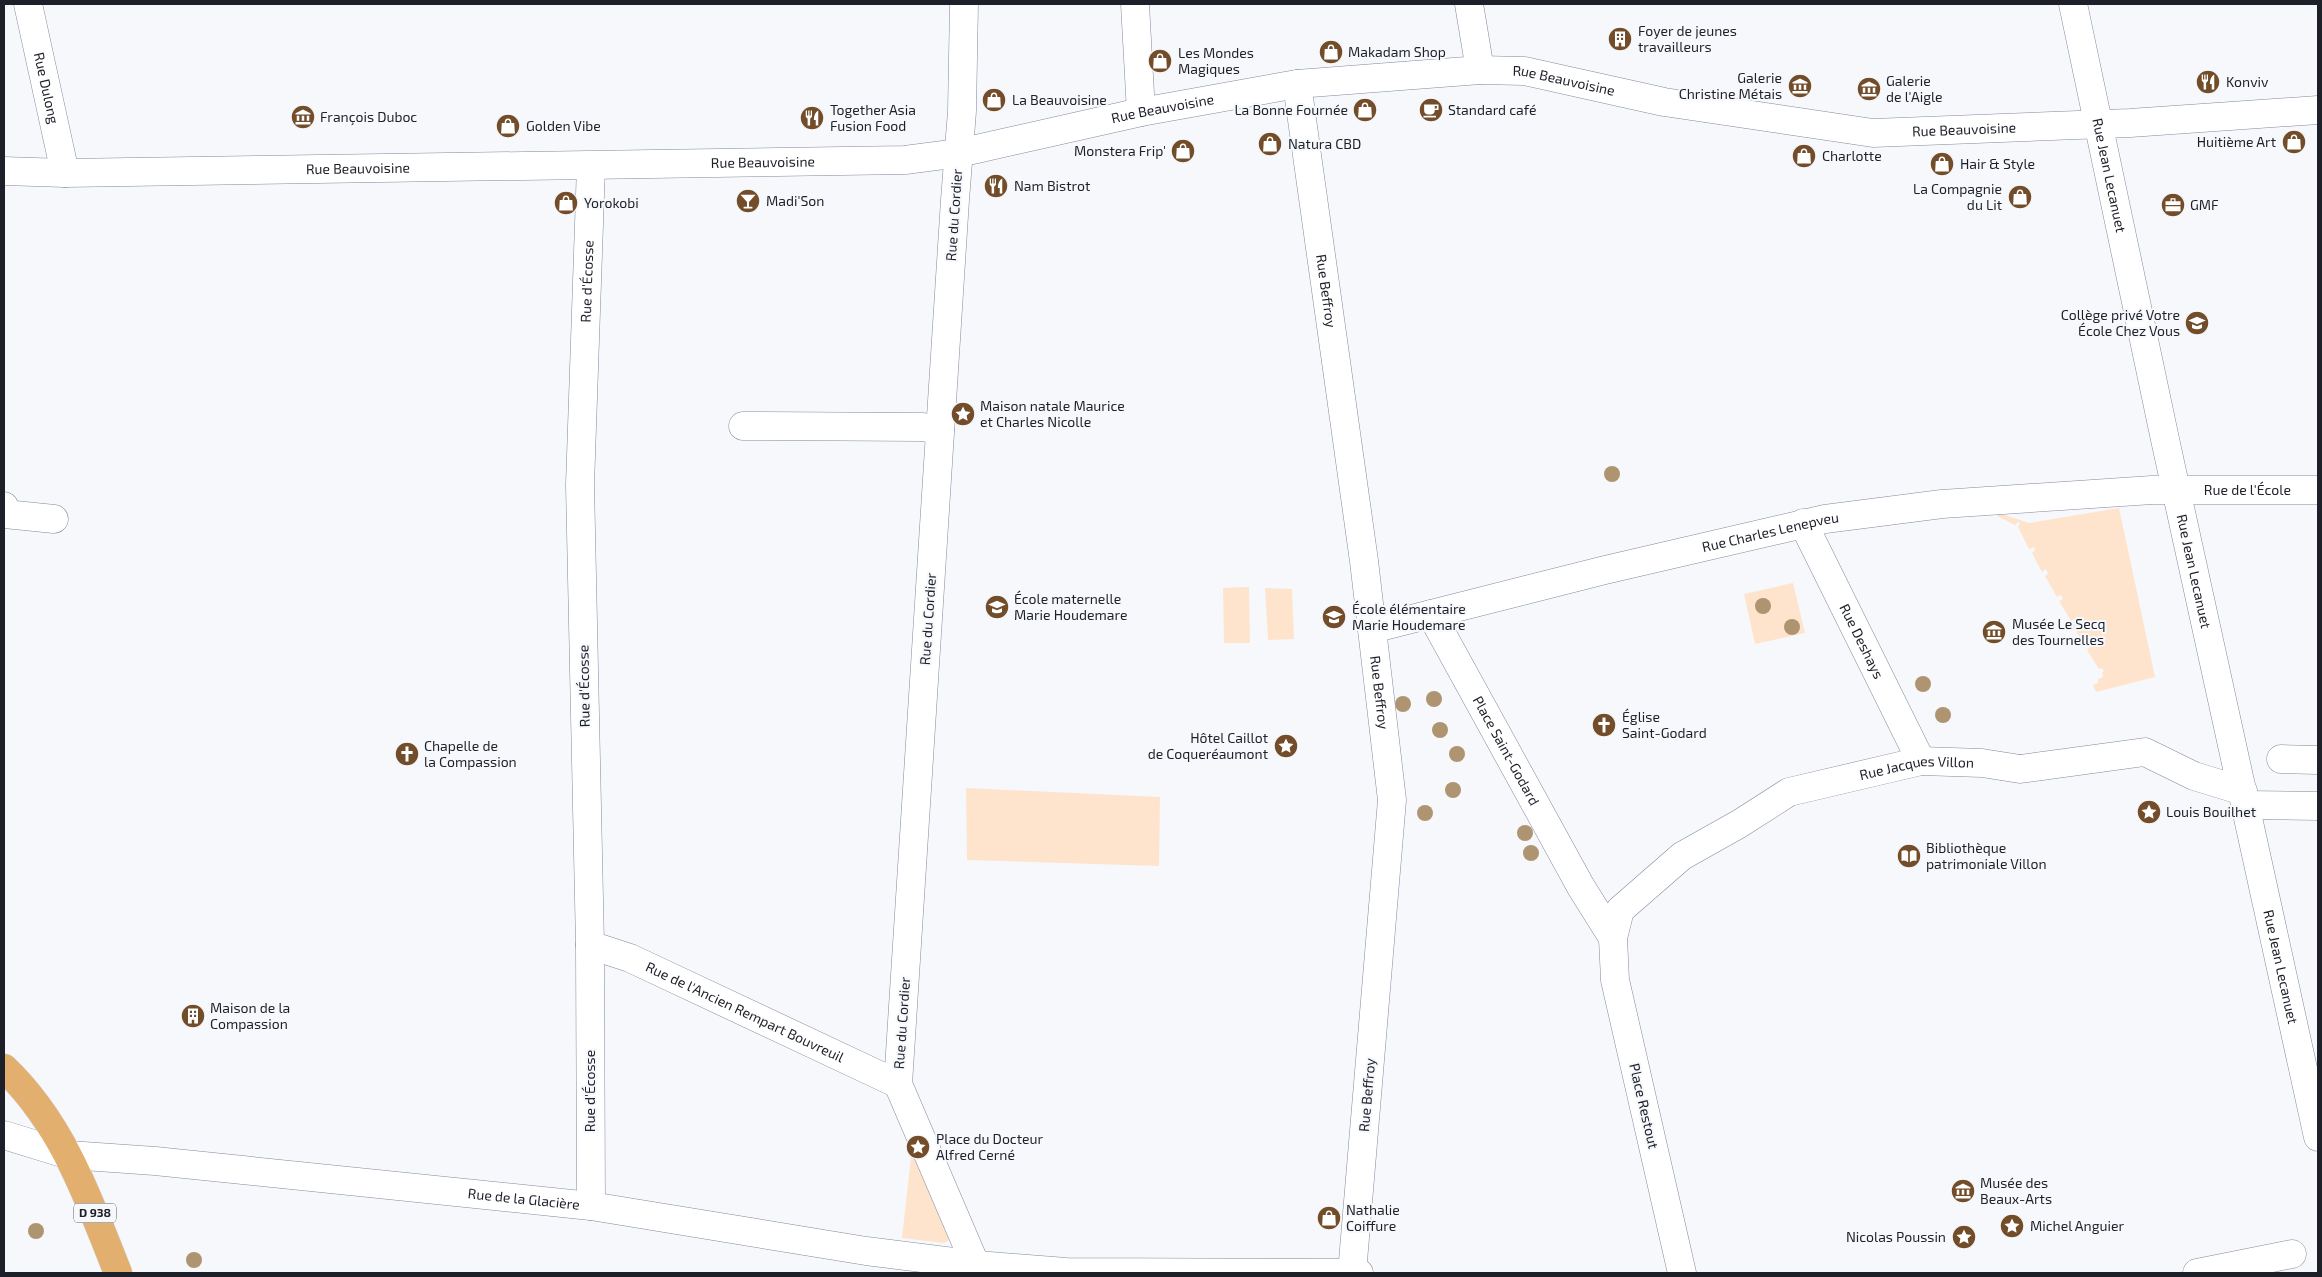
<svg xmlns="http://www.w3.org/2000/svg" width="2322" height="1277" font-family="'Exo 2',sans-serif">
<rect width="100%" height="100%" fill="#f6f8fc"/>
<!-- green -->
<path fill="#fee4cd" d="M2119,508L2155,677L2096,692L2093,685L2098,683V679L2103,677L2102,673L2104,671L2102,668L2099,669L2087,650L2090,647L2088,643L2084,645L2073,625L2076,623L2074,619L2071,621L2059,601L2063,599L2061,595L2057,597L2045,576L2048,574L2046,569L2042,572L2032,553L2035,550L2034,547L2029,549L2018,527L2020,523L2018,522L2015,525L1997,516L1996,512L2029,523Z
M1793,583L1805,633L1755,644L1744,594Z
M1249,587L1250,643H1224L1223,588Z
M1265,588L1292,589L1294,639L1268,640Z
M966,788L1160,797L1159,866L967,860Z
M915,1156L951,1234L948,1241L944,1243L902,1238L911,1157Z"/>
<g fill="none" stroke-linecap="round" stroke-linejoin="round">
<!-- minor casing -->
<g stroke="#818a9d" stroke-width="29">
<g id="minor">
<path id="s1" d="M28,4L65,173"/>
<path d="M964,4L962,111L955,200L898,1084L979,1273"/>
<path d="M1135,4L1141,112"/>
<path d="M1469,4L1480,70"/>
<path id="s2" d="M2073,4L2166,444L2318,1137"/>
<path id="s3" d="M1297,84L1364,561L1392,800L1352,1273"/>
<path id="s4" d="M4,171L65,173L905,160L959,153L1141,112L1297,84L1480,70L1524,71L1664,102L1873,133L2130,123L2318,110"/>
<path d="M743,426L921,427L940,429"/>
<path d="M4,506L5,514L54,519"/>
<path id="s5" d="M1803,523L1921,761"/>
<path id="s6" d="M1431,614L1581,887L1613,938"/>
<path id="s7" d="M1372,629L1605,570L1825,519L1942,504L2152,490H2318"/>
<path d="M2281,759L2318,760"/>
<path d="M2246,805L2318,806"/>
<path id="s8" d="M590,945L630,958L898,1084"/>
<path id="s9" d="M4,1135L69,1155L155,1161L591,1206L866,1251L977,1265L1066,1272L1359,1273"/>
<path id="s10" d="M591,1206L590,945L580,485L591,166"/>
<path id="s11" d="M1682,1273L1615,980L1613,938L1620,910L1682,856L1739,824L1789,792L1921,761L1982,763L2020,769L2145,752L2194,776L2243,791"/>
<path d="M2197,1273L2292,1254"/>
</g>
</g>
<!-- major casing -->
<g stroke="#d2d2d4" stroke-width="29">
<path id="major" d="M4,1068C63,1124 89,1200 118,1273"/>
</g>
<!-- minor -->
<use href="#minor" stroke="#fff" stroke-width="28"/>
<!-- major -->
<use href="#major" stroke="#e3af6e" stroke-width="28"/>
</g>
<!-- trees -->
<g fill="#af9471">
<circle cx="1612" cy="474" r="8"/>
<circle cx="1763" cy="606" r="8"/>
<circle cx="1792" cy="627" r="8"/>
<circle cx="1923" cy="684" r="8"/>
<circle cx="1434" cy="699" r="8"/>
<circle cx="1403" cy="704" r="8"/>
<circle cx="1943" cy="715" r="8"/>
<circle cx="1440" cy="730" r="8"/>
<circle cx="1457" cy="754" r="8"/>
<circle cx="1453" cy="790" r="8"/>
<circle cx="1425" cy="813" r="8"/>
<circle cx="1525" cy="833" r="8"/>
<circle cx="1531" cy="853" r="8"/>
<circle cx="36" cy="1231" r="8"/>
<circle cx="194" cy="1260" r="8"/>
</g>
<!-- icons -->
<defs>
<g id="building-disc" transform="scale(1.25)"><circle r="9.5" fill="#734d29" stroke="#f6f8fc"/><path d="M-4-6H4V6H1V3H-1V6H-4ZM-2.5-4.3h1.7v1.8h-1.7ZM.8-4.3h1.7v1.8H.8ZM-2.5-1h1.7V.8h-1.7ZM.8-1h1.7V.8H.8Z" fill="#fff"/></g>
<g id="shop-disc" transform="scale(1.25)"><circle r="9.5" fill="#734d29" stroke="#f6f8fc"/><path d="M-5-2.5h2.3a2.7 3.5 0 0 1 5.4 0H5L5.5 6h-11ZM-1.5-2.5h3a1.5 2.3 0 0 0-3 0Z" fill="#fff"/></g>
<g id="restaurant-disc" transform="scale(1.25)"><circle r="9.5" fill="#734d29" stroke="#f6f8fc"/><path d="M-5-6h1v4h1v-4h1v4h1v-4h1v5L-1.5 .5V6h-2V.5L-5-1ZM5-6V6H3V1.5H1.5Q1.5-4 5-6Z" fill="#fff"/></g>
<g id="museum-disc" transform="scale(1.25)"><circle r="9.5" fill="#734d29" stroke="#f6f8fc"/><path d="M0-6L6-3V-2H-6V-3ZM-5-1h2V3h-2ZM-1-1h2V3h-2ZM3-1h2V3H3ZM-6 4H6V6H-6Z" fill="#fff"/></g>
<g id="cafe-disc" transform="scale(1.25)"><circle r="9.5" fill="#734d29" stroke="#f6f8fc"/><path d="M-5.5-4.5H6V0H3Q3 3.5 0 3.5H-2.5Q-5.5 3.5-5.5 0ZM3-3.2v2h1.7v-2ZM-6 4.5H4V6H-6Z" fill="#fff"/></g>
<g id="bar-disc" transform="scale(1.25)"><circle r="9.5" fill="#734d29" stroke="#f6f8fc"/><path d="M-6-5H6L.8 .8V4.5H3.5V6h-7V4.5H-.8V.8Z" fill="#fff"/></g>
<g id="office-disc" transform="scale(1.25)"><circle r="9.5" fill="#734d29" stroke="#f6f8fc"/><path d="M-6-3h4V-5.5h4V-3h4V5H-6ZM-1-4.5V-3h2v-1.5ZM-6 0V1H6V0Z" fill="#fff"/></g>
<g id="school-disc" transform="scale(1.25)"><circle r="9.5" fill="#734d29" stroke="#f6f8fc"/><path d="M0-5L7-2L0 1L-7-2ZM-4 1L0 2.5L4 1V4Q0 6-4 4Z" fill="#fff"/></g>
<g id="sight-disc" transform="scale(1.25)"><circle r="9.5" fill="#734d29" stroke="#f6f8fc"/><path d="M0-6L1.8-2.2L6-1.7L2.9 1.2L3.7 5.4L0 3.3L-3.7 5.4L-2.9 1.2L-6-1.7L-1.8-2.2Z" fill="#fff"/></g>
<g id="church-disc" transform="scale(1.25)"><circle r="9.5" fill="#734d29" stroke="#f6f8fc"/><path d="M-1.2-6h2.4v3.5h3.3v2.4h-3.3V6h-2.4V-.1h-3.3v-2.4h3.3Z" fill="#fff"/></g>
<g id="library-disc" transform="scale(1.25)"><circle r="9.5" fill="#734d29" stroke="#f6f8fc"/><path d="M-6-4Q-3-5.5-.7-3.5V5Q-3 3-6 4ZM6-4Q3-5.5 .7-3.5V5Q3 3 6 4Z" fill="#fff"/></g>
</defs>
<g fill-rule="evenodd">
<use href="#building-disc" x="1620" y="39"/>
<use href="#shop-disc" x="1331" y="52"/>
<use href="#shop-disc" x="1160" y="61"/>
<use href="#restaurant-disc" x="2208" y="82"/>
<use href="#museum-disc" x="1800" y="86"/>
<use href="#museum-disc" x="1869" y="89"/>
<use href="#shop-disc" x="994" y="100"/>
<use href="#shop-disc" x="1365" y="110"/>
<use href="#cafe-disc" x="1431" y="110"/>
<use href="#museum-disc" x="303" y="117"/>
<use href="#restaurant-disc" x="812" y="118"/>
<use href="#shop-disc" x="508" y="126"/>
<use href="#shop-disc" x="2294" y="142"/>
<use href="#shop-disc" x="1270" y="144"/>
<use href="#shop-disc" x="1183" y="151"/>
<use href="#shop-disc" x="1804" y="156"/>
<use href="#shop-disc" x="1942" y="164"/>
<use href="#restaurant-disc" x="996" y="186"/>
<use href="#shop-disc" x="2020" y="197"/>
<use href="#bar-disc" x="748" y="201"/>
<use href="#shop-disc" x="566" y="203"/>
<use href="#office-disc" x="2173" y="205"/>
<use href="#school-disc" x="2197" y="323"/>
<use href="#sight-disc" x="963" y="414"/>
<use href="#school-disc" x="997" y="607"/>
<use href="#school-disc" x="1334" y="617"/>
<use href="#museum-disc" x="1994" y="632"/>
<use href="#church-disc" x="1604" y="725"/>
<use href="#sight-disc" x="1286" y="746"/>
<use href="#church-disc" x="407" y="754"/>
<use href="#sight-disc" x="2149" y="812"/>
<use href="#library-disc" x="1909" y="856"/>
<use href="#building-disc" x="193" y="1016"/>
<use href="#sight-disc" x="918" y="1147"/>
<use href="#museum-disc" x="1963" y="1191"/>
<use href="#shop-disc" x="1329" y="1218"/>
<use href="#sight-disc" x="2012" y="1226"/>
<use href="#sight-disc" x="1964" y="1237"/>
</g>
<g text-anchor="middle" stroke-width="4" stroke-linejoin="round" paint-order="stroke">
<!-- shield labels -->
<rect fill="#f6f8fc" stroke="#5e6168" stroke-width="1" x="74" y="1203.5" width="42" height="19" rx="4"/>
<g font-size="12" font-weight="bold" fill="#1d2028">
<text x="95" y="1217">D 938</text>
</g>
<!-- poi labels -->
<g font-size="14" fill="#1d2028" stroke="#f6f8fc" text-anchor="start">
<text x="1638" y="36">Foyer de jeunes<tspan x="1638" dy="16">travailleurs</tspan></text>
<text x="1348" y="57">Makadam Shop</text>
<text x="1178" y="58">Les Mondes<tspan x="1178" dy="16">Magiques</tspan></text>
<text x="1782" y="83" text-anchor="end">Galerie<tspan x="1782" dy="16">Christine Métais</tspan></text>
<text x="1886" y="86">Galerie<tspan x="1886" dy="16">de l'Aigle</tspan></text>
<text x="2226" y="87">Konviv</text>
<text x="1012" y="105">La Beauvoisine</text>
<text x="830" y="115">Together Asia<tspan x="830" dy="16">Fusion Food</tspan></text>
<text x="1348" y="115" text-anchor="end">La Bonne Fournée</text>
<text x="1448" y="115">Standard café</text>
<text x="320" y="122">François Duboc</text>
<text x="526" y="131">Golden Vibe</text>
<text x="2276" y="147" text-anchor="end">Huitième Art</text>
<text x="1288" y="149">Natura CBD</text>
<text x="1166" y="156" text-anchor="end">Monstera Frip'</text>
<text x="1822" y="161">Charlotte</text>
<text x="1960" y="169">Hair &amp; Style</text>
<text x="1014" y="191">Nam Bistrot</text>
<text x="2002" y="194" text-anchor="end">La Compagnie<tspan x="2002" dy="16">du Lit</tspan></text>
<text x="766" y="206">Madi'Son</text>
<text x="584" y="208">Yorokobi</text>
<text x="2190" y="210">GMF</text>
<text x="2180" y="320" text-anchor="end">Collège privé Votre<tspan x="2180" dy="16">École Chez Vous</tspan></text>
<text x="980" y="411">Maison natale Maurice<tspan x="980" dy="16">et Charles Nicolle</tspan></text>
<text x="1014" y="604">École maternelle<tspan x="1014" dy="16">Marie Houdemare</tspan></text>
<text x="1352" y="614">École élémentaire<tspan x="1352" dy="16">Marie Houdemare</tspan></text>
<text x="2012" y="629">Musée Le Secq<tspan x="2012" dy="16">des Tournelles</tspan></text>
<text x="1622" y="722">Église<tspan x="1622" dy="16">Saint-Godard</tspan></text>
<text x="1268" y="743" text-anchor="end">Hôtel Caillot<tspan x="1268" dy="16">de Coqueréaumont</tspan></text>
<text x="424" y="751">Chapelle de<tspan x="424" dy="16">la Compassion</tspan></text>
<text x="2166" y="817">Louis Bouilhet</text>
<text x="1926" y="853">Bibliothèque<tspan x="1926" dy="16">patrimoniale Villon</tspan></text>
<text x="210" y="1013">Maison de la<tspan x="210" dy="16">Compassion</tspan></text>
<text x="936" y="1144">Place du Docteur<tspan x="936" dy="16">Alfred Cerné</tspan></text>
<text x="1980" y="1188">Musée des<tspan x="1980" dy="16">Beaux-Arts</tspan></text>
<text x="1346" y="1215">Nathalie<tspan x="1346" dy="16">Coiffure</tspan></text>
<text x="2030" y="1231">Michel Anguier</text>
<text x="1946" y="1242" text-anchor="end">Nicolas Poussin</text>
</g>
<!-- street labels -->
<g font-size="14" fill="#1d2028" stroke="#f6f8fc">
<text dy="5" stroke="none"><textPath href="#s4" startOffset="1569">Rue Beauvoisine</textPath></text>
<text dy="5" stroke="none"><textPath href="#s1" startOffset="86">Rue Dulong</textPath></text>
<text dy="5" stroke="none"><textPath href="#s4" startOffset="1164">Rue Beauvoisine</textPath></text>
<text dy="5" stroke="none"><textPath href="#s4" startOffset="1974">Rue Beauvoisine</textPath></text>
<text dy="5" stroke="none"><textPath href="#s4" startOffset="759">Rue Beauvoisine</textPath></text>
<text dy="5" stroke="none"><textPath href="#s4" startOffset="354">Rue Beauvoisine</textPath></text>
<text dy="5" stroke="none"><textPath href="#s2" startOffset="175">Rue Jean Lecanuet</textPath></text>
<text transform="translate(954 215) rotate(-86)" y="5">Rue du Cordier</text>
<text dy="5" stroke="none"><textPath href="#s10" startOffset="925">Rue d'Écosse</textPath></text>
<text dy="5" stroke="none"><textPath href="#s3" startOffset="209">Rue Beffroy</textPath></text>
<text dy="5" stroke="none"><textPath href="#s7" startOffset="890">Rue de l'École</textPath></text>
<text dy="5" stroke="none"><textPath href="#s7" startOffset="410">Rue Charles Lenepveu</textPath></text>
<text dy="5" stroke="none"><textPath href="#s2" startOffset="580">Rue Jean Lecanuet</textPath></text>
<text transform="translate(928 619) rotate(-86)" y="5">Rue du Cordier</text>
<text dy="5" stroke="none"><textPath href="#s5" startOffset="132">Rue Deshays</textPath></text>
<text transform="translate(584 686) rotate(-91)" y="5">Rue d'Écosse</text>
<text dy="5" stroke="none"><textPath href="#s3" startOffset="614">Rue Beffroy</textPath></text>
<text dy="5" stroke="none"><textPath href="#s6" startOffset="156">Place Saint-Godard</textPath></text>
<text dy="5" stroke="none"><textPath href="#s11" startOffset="709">Rue Jacques Villon</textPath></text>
<text dy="5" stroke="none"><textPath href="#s2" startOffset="985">Rue Jean Lecanuet</textPath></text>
<text dy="5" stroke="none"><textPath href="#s8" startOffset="169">Rue de l'Ancien Rempart Bouvreuil</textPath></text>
<text transform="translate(902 1023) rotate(-86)" y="5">Rue du Cordier</text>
<text transform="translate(590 1091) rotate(-90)" y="5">Rue d'Écosse</text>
<text transform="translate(1367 1095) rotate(-85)" y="5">Rue Beffroy</text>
<text transform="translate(1644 1106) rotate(77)" y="5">Place Restout</text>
<text dy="5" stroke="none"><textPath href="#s9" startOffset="525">Rue de la Glacière</textPath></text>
</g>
</g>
<!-- border -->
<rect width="2322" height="1277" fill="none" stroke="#1d2028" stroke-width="10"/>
</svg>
